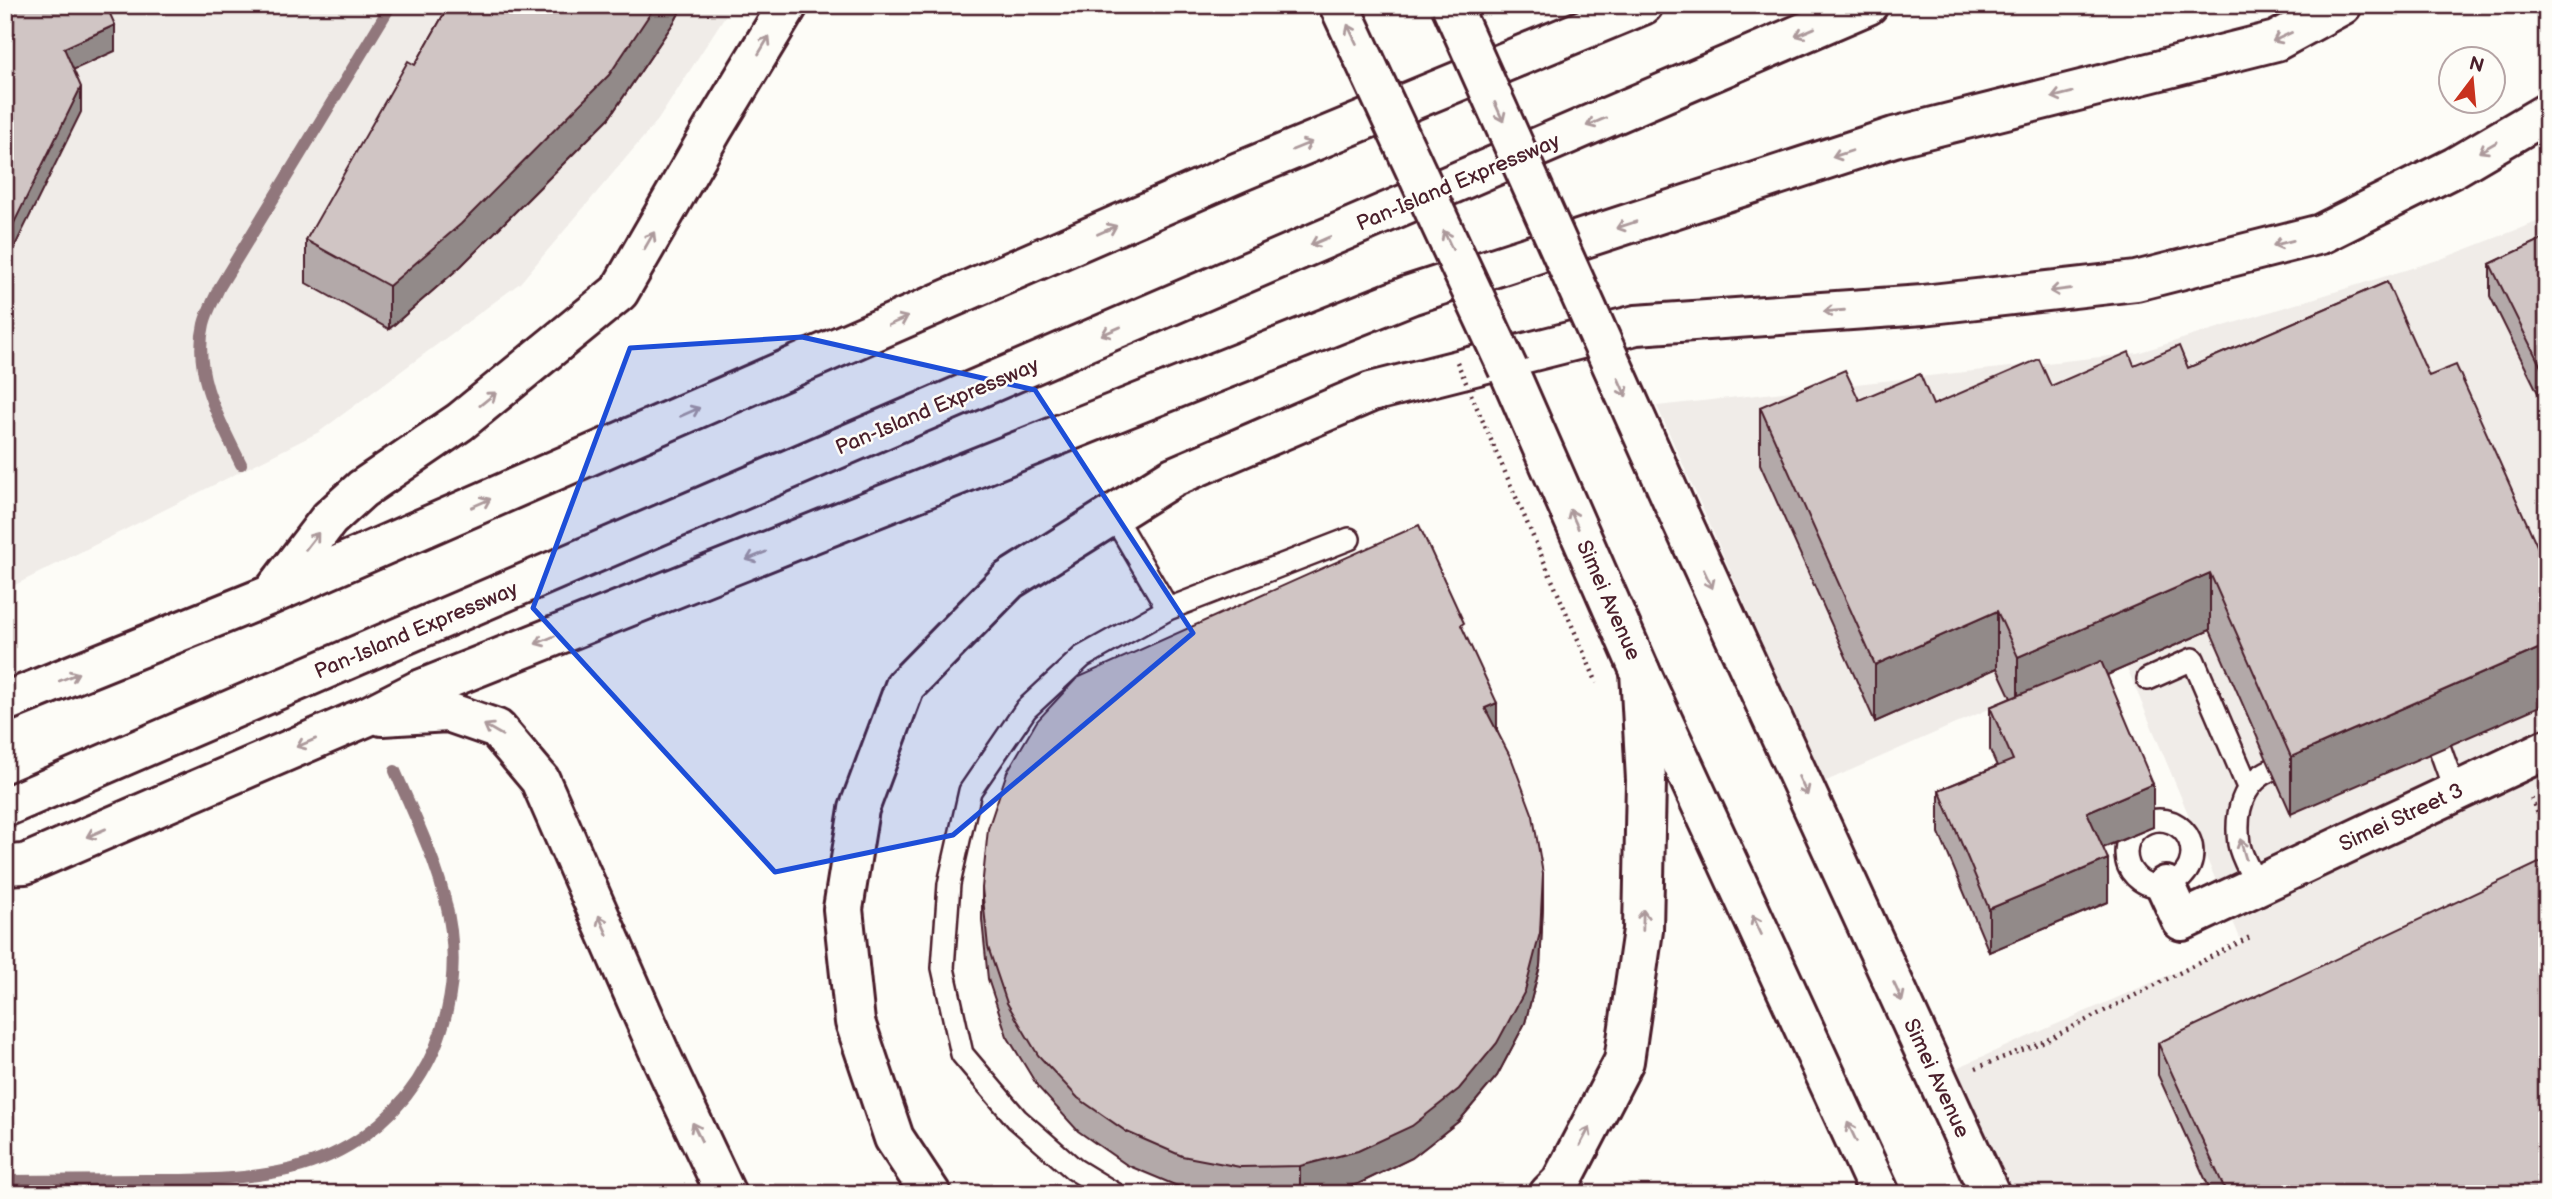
<svg xmlns="http://www.w3.org/2000/svg" width="2552" height="1199" font-family="'Balsamiq Sans',sans-serif">
<rect width="100%" height="100%" fill="#fdfcf7"/>
<filter id="ink" filterUnits="userSpaceOnUse"><feTurbulence type="fractalNoise" baseFrequency=".0143" numOctaves="2"/><feDisplacementMap in="SourceGraphic" scale="14" xChannelSelector="R" yChannelSelector="G"/><feConvolveMatrix kernelMatrix="1 2 1 2 8 2 1 2 1" color-interpolation-filters="sRGB"/></filter>
<g filter="url(#ink)">
<!-- built -->
<path fill="#f0ece8" d="M5,5H732L658,120L520,283L319,432L5,590Z
M2547,218V1194H2009L1952,1070L2242,943L2120,651L1824,782L1657,406L2137,353L2441,259Z"/>
<g fill="none" stroke-linecap="round" stroke-linejoin="round">
<!-- stream -->
<path stroke="#91777b" stroke-width="12" d="M241,464C220,421 192,374 204,324C207,311 214,300 219,288L391,5
M5,1181C53,1181 101,1180 149,1180C197,1180 245,1180 292,1169C401,1141 464,1041 451,931C444,875 417,822 395,771"/>
<!-- service casing -->
<g stroke="#4a1f2b" stroke-width="26">
<path id="service" d="M1113,515L1168,609
M2148,679L2193,659L2248,787
M2440,749L2455,791
M2126 853a33 33 0 1 1 66 0a33 33 0 1 1-66 0Z
M2256,884C2251,872 2241,857 2239,844C2235,813 2242,783 2271,770
M1115,1194L1074,1169L1017,1119L962,1054L943,968L949,884L970,791L1026,709L1082,657L1168,609L1349,539"/>
</g>
<!-- minor casing -->
<g stroke="#4a1f2b" stroke-width="44">
<path id="minor" d="M2166,886L2182,921L2547,749"/>
</g>
<!-- primary casing -->
<g stroke="#4a1f2b" stroke-width="44">
<path id="primary" d="M1508,369L1640,671L1880,1194
M1680,517L1990,1194"/>
</g>
<!-- motorway casing -->
<g stroke="#4a1f2b" stroke-width="44">
<path id="motorway" d="M274,591L329,519L362,489L460,422L619,292L713,129L788,5
M5,702L270,595L1239,172L1643,5
M382,716L448,712L497,729L540,780L661,1056L726,1194
M5,807L1868,5
M5,865L25,864L368,716L417,691L1410,295L1894,137L2276,41L2342,5
M931,1194L894,1138L855,1022L843,909L859,809L905,686L1009,580L1173,477L1371,392L1636,325L1923,305L2136,281L2321,234L2455,167L2547,113
M1549,1194L1561,1182L1624,1061L1643,930L1646,780L1640,671"/>
</g>
<!-- path -->
<path stroke="#4a1f2b" stroke-width="4.5" stroke-dasharray="2 5" stroke-linecap="butt" d="M2531,798L2547,836
M1976,1068L2045,1041L2252,936"/>
<!-- service -->
<use href="#service" stroke="#fdfcf7" stroke-width="21"/>
<!-- minor -->
<use href="#minor" stroke="#fdfcf7" stroke-width="38"/>
<!-- primary -->
<use href="#primary" stroke="#fdfcf7" stroke-width="38"/>
<!-- motorway -->
<use href="#motorway" stroke="#fdfcf7" stroke-width="38"/>
<!-- primary-bridge casing -->
<g stroke="#4a1f2b" stroke-width="44" stroke-linecap="butt">
<path id="primary-bridge" d="M1339,5L1508,369
M1451,5L1680,517"/>
</g>
<!-- path-bridge -->
<path stroke="#4a1f2b" stroke-width="4.5" stroke-dasharray="2 5" stroke-linecap="butt" d="M1457,362L1597,683"/>
<!-- primary-bridge -->
<use href="#primary-bridge" stroke="#fdfcf7" stroke-width="38"/>
</g>
<!-- wall -->
<path fill="#b3a9a9" stroke="#4a1f2b" stroke-width="2" d="M449,5H683L676,19L609,118L461,266L389,329L306,283V240L415,65Z
M2547,237V411L2490,296V264Z
M2387,282L2291,814L2210,630L2107,675L2153,827L2103,848L2108,902L1989,952L1939,833V790L1997,766L1990,750V707L2011,698L1997,668L1875,722L1760,464V407L1859,400L1933,405L2051,386L2134,365L2188,368Z
M1464,632L1497,730L1543,906L1540,966L1525,1023L1497,1076L1459,1121L1412,1158L1358,1184L1318,1194H1211L1182,1188L1127,1165L1078,1131L1038,1087L1007,1036L988,979L982,920V888Z
M2158,1043L2547,1194H2212L2158,1075Z"/>
<!-- shaded-wall -->
<path fill="#928a89" stroke="#4a1f2b" stroke-width="2" d="M656,5H683L676,19L609,118L461,266L389,329V286Z
M115,25V51L64,74V48Z
M81,87V112L12,252L5,255V230Z
M2210,573V630L2018,714V657Z
M1997,611V668L1875,722V665Z
M2547,645V703L2291,814V757Z
M1497,703V735L1485,708Z
M2153,784V827L2087,854V812Z
M2108,859V902L1989,952V909Z
M1543,874V906L1540,966L1525,1023L1497,1076L1459,1121L1412,1158L1358,1184L1318,1194H1300V1166Z"/>
<!-- building -->
<path fill="#d0c5c4" stroke="#4a1f2b" stroke-width="2" d="M5,5H106L115,25L64,48L81,87L12,227L5,230Z
M449,5H656L609,75L461,224L389,286L306,240L408,61L415,65Z
M2547,237V379L2490,264Z
M2387,282L2429,376L2456,365L2547,568V645L2291,757L2210,573L2018,657L1997,611L1875,665L1760,407L1845,370L1859,400L1920,374L1933,405L2039,359L2051,386L2129,352L2134,365L2179,346L2188,368Z
M1419,525L1464,623L1461,625L1497,703L1485,708L1512,760L1533,816L1543,874L1540,933L1525,991L1497,1043L1459,1089L1412,1126L1358,1151L1300,1166L1240,1167L1182,1156L1127,1132L1078,1098L1038,1055L1007,1003L988,947L982,888L988,829L1007,772L1037,721L1077,678Z
M2101,661L2153,784L2087,812L2108,859L1989,909L1939,790L2013,760L1990,707Z
M2547,859V1194H2227L2158,1043Z"/>
<!-- one-way arrows -->
<defs><path id="oneway-shaft" d="M-6 0H5M1.5-3L5.5 0L1.5 3" fill="none" stroke-width="1.6" stroke-linecap="round" stroke-linejoin="round" transform="scale(1.75)"/></defs>
<g stroke="#ac999b">
<use href="#oneway-shaft" transform="translate(1805 32) rotate(157)"/>
<use href="#oneway-shaft" transform="translate(1352 34) rotate(-115)"/>
<use href="#oneway-shaft" transform="translate(2282 37) rotate(155)"/>
<use href="#oneway-shaft" transform="translate(764 45) rotate(-59)"/>
<use href="#oneway-shaft" transform="translate(2062 95) rotate(166)"/>
<use href="#oneway-shaft" transform="translate(1499 112) rotate(66)"/>
<use href="#oneway-shaft" transform="translate(1596 122) rotate(157)"/>
<use href="#oneway-shaft" transform="translate(1302 146) rotate(-22)"/>
<use href="#oneway-shaft" transform="translate(2488 147) rotate(150)"/>
<use href="#oneway-shaft" transform="translate(1842 154) rotate(162)"/>
<use href="#oneway-shaft" transform="translate(1626 225) rotate(162)"/>
<use href="#oneway-shaft" transform="translate(1107 230) rotate(-24)"/>
<use href="#oneway-shaft" transform="translate(1448 240) rotate(-115)"/>
<use href="#oneway-shaft" transform="translate(649 241) rotate(-60)"/>
<use href="#oneway-shaft" transform="translate(1320 241) rotate(157)"/>
<use href="#oneway-shaft" transform="translate(2283 243) rotate(166)"/>
<use href="#oneway-shaft" transform="translate(2060 290) rotate(173)"/>
<use href="#oneway-shaft" transform="translate(1834 311) rotate(176)"/>
<use href="#oneway-shaft" transform="translate(898 321) rotate(-24)"/>
<use href="#oneway-shaft" transform="translate(1111 331) rotate(157)"/>
<use href="#oneway-shaft" transform="translate(1622 387) rotate(66)"/>
<use href="#oneway-shaft" transform="translate(488 399) rotate(-39)"/>
<use href="#oneway-shaft" transform="translate(690 412) rotate(-24)"/>
<use href="#oneway-shaft" transform="translate(481 503) rotate(-24)"/>
<use href="#oneway-shaft" transform="translate(1574 519) rotate(-114)"/>
<use href="#oneway-shaft" transform="translate(312 541) rotate(-52)"/>
<use href="#oneway-shaft" transform="translate(756 556) rotate(158)"/>
<use href="#oneway-shaft" transform="translate(1708 579) rotate(65)"/>
<use href="#oneway-shaft" transform="translate(545 640) rotate(158)"/>
<use href="#oneway-shaft" transform="translate(69 677) rotate(-22)"/>
<use href="#oneway-shaft" transform="translate(493 730) rotate(-150)"/>
<use href="#oneway-shaft" transform="translate(306 743) rotate(157)"/>
<use href="#oneway-shaft" transform="translate(1803 786) rotate(65)"/>
<use href="#oneway-shaft" transform="translate(96 833) rotate(157)"/>
<use href="#oneway-shaft" transform="translate(2243 849) rotate(-106)"/>
<use href="#oneway-shaft" transform="translate(1643 920) rotate(-89)"/>
<use href="#oneway-shaft" transform="translate(603 925) rotate(-114)"/>
<use href="#oneway-shaft" transform="translate(1757 925) rotate(-115)"/>
<use href="#oneway-shaft" transform="translate(1898 992) rotate(65)"/>
<use href="#oneway-shaft" transform="translate(697 1132) rotate(-116)"/>
<use href="#oneway-shaft" transform="translate(1852 1132) rotate(-115)"/>
<use href="#oneway-shaft" transform="translate(1585 1136) rotate(-62)"/>
</g>
</g>
<!-- marked area -->
<path fill="#1d4ed8" fill-opacity="0.2" stroke="#1d4ed8" stroke-width="5" stroke-linejoin="round" d="M802,337L1035,390L1193,633L953,835L775,872L533,608L630,348Z"/>
<g text-anchor="middle" stroke-width="5" stroke-linejoin="round" paint-order="stroke">
<!-- street labels -->
<g font-size="21" fill="#4a1f2b" stroke="#fdfcf7">
<text transform="translate(1458 182) rotate(-23)" y="7">Pan-Island Expressway</text>
<text transform="translate(937 406) rotate(-23)" y="7">Pan-Island Expressway</text>
<text transform="translate(1609 600) rotate(66)" y="7">Simei Avenue</text>
<text transform="translate(416 630) rotate(-23)" y="7">Pan-Island Expressway</text>
<text transform="translate(2401 817) rotate(-25)" y="7">Simei Street 3</text>
<text transform="translate(1937 1078) rotate(65)" y="7">Simei Avenue</text>
</g>
</g>
<!-- margin -->
<rect width="2552" height="1199" fill="none" stroke="#fdfcf7" stroke-width="28"/>
<rect x="14" y="14" width="2524" height="1171" fill="none" stroke="#4a1f2b" stroke-width="2.5" filter="url(#ink)"/>
<!-- north arrow -->
<g transform="translate(2472 80) rotate(16)"><circle r="33" fill="#fdfcf7" stroke="#b5a4a5" stroke-width="2"/>
<path d="M0-5L12 26L0 18L-12 26Z" fill="#c8321e"/>
<text y="-10" font-size="19" font-weight="bold" text-anchor="middle" fill="#4a1f2b">N</text>
</g>
</svg>
